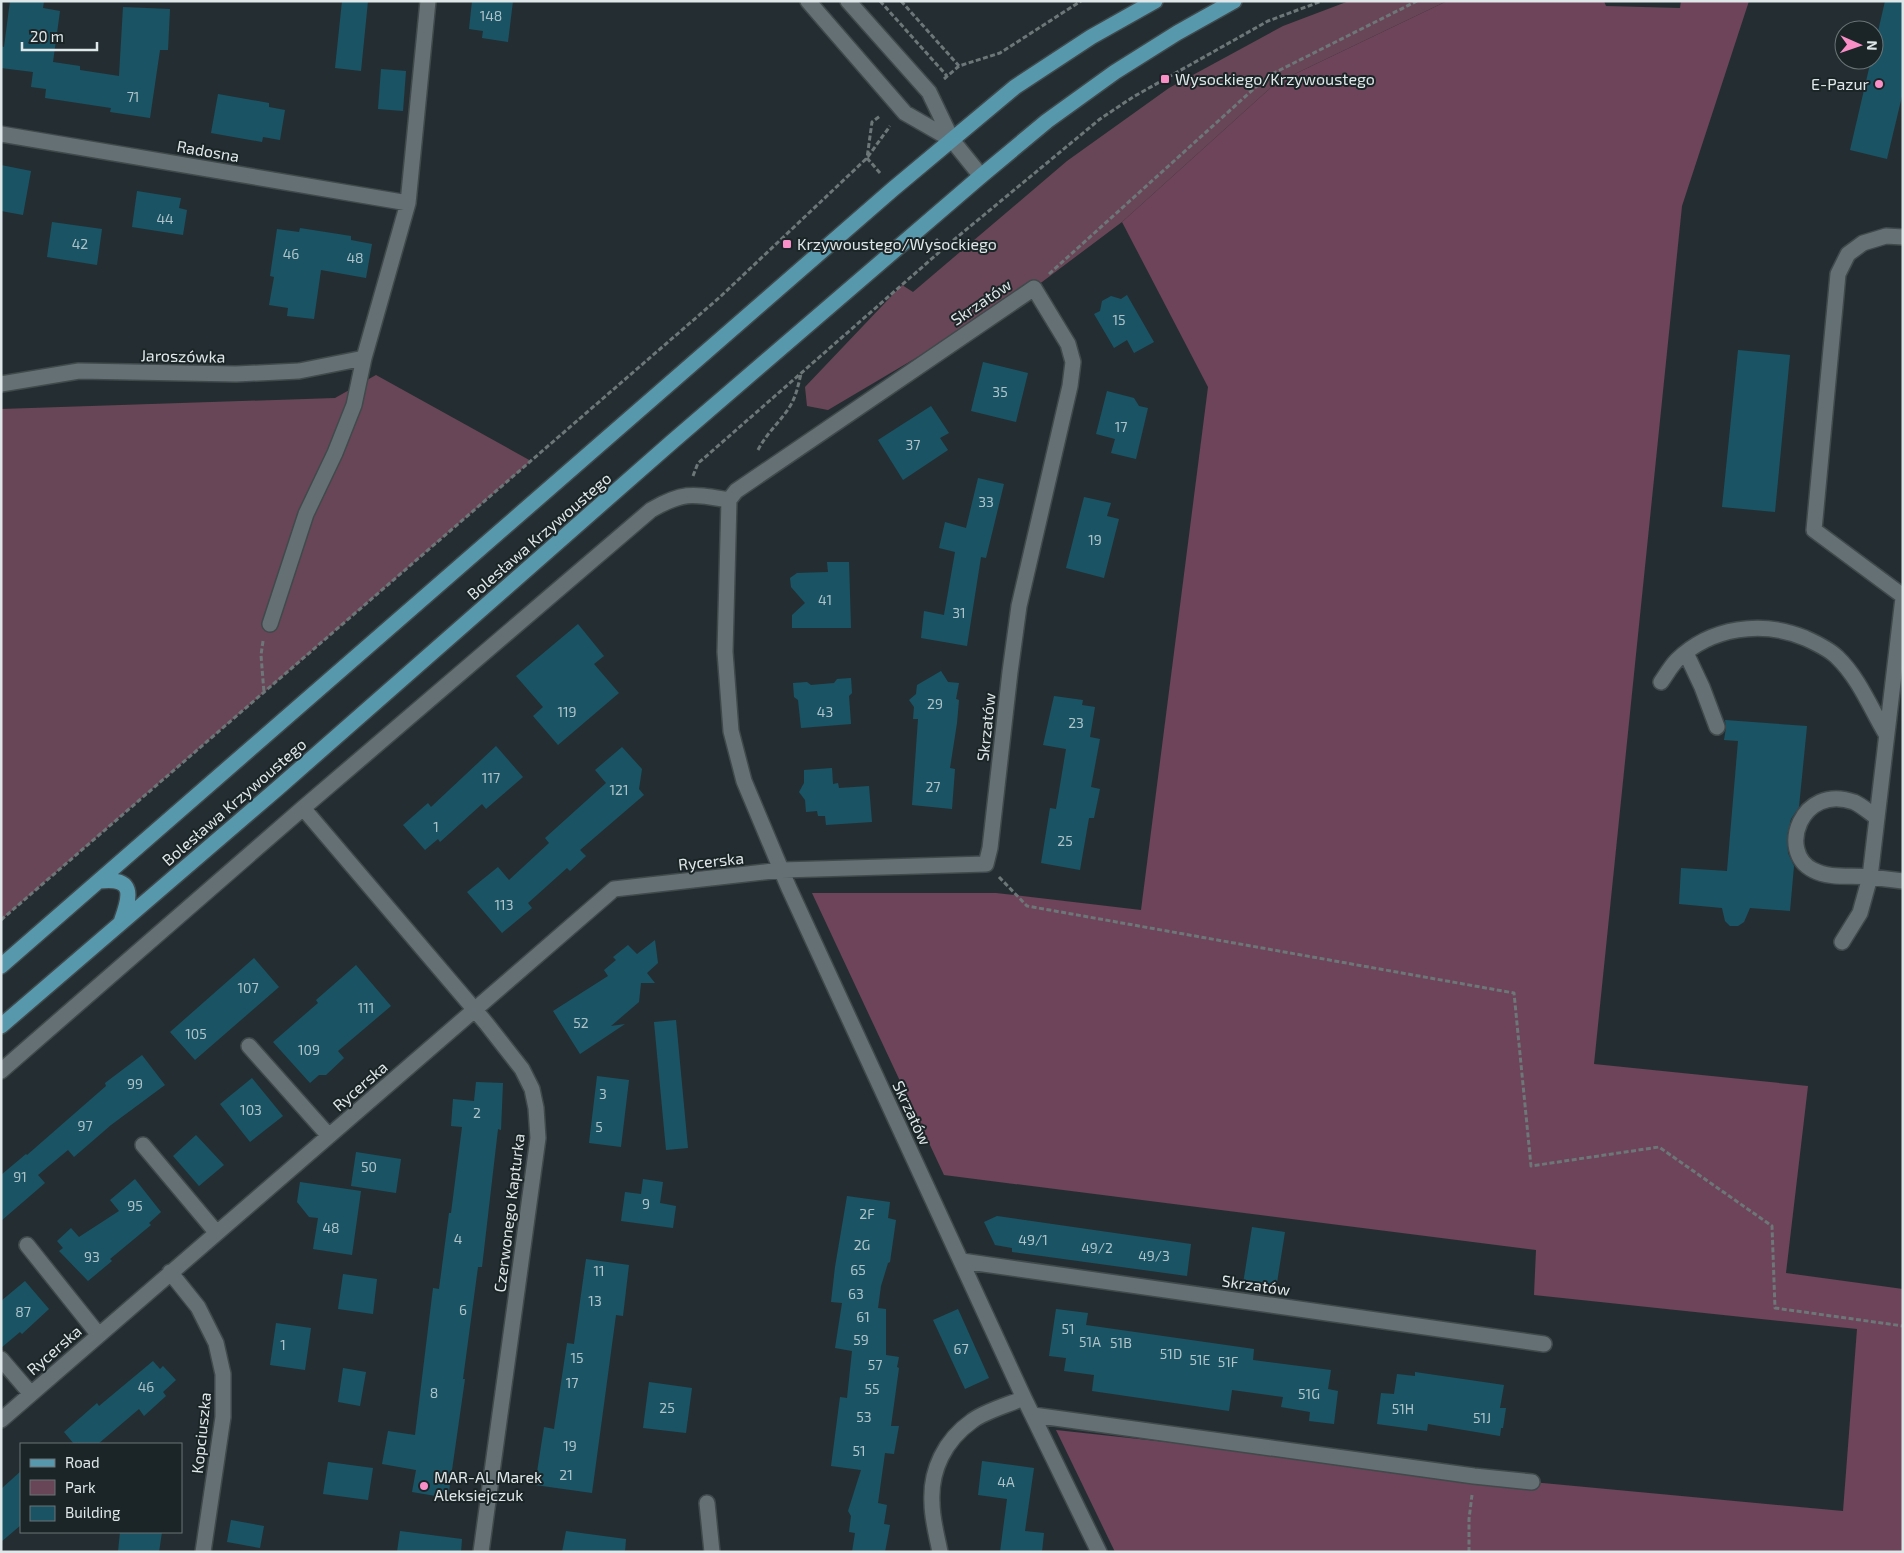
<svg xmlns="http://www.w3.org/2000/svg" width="1904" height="1553" font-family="'Exo 2',sans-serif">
<rect width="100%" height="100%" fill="#242e32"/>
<!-- green -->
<path fill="#694657" d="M1349,1H1447L1276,83L1122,222L1034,288L828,410L807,406L805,387L902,285L913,292L1067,161L1169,88L1283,26Z
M376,375L531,461L1,920V409L335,398Z"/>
<!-- forest -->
<path fill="#6d4459" d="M1447,1H1604L1606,6L1680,8L1681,1H1749L1682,206L1594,1064L1808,1086L1786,1273L1903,1289V1552H1115L1056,1430L1532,1482L1843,1511L1857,1329L1534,1295L1536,1250L944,1175L812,893H996L1141,910L1208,387L1122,222L1276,83Z"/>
<!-- building -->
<path fill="#1a5464" d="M10,1H44L43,8L60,11L53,62L80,66V70L119,76L123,7L170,9L168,50H160L150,118L110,112L111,108L45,98L46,89L31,87L33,72L1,68V46L4,47Z
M342,1H368L361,71L335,68Z
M472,1H513L508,42L482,38L483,31L469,29Z
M1885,1H1903V92L1887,159L1850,150L1871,60H1874V49Z
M381,69L406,71L403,111L378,109Z
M218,94L269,103V107L285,110L280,140L263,137L262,142L211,133Z
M1,165L31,171L23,215L1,211Z
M137,191L181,198L179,208L187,210L183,235L132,227Z
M52,222L102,229L97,265L47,257Z
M300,228L351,236V240L372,244L366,278L321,270L314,319L287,316L288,308L269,305L274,277L270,276L277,229L299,232Z
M1127,295L1154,342L1134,353L1127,340L1114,348L1094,314L1100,311L1102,301L1111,296L1121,299Z
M1738,350L1790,355L1775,512L1722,507Z
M983,362L1028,373L1016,422L971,411Z
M1107,391L1134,398L1139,406L1148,408L1136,459L1111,453L1115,439L1096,434Z
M931,406L949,433L940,438L948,450L903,480L878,440Z
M978,478L1004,484L986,558L981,557L967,646L921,638L924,611L944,615L955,552L939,548L945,522L966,528Z
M1084,497L1111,503L1107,516L1119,519L1104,578L1066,568Z
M827,562H849L851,628H792V615L805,603L791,587L790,578L797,573L828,572Z
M578,624L604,656L594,664L619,693L558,745L533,716L543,707L516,676Z
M941,671L948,682L959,683L956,699L959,700L957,723L950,768L955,769L952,809L912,805L918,719H913L914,707L909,700L916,694L917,685Z
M851,678L852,693L849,696L851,724L801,728L798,700L794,697L793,683L807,682L811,685L834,683L837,679Z
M1054,696L1083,700L1082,705L1095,707L1090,737L1100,739L1091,787L1100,789L1094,818H1089L1080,870L1041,863L1050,808L1056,809L1066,749L1043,745Z
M1725,720L1807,726L1799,807L1791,819L1787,836L1788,853L1794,866L1790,911L1750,908L1744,922L1738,926H1730L1725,921L1722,908L1679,904L1681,868L1727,871L1738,741L1724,740L1726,728Z
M496,746L523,777L486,809L482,804L440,842L438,839L425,850L403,825L428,803L431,807Z
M622,747L642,769L639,789L644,795L580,850L586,856L570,871L567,868L528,903L532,908L502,933L467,892L498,867L509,880L549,843L545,838L606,783L595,770Z
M832,768L833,784L838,783L839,788L869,786L872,822L826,825L825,816H818L817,811L806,812L805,800L799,792L804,783V770Z
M655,940L658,963L647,973L655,983H641L639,1002L611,1026L625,1024L580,1054L553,1011L608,976L604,970L616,960L613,957L628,945L637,954Z
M254,958L279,987L195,1060L170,1032Z
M356,965L391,1006L338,1051L344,1058L326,1075H319L310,1083L273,1042L318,1003L316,1000Z
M676,1020L688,1148L666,1150L654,1022Z
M142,1055L165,1085L111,1125L74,1157L68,1150L38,1175L45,1183L1,1221V1175L26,1154L27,1155L106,1086L105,1083Z
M597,1076L629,1080L621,1147L589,1143Z
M252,1078L283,1116L250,1142L220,1104Z
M476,1082L503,1083L501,1130L498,1129L482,1267H478L463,1379H465L448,1498L412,1492L416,1470L382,1464L388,1431L415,1435L433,1288L439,1289L449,1213H451L462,1127L451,1126L453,1099L474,1101Z
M196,1135L224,1165L199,1186L173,1156Z
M356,1152L401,1159L396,1193L351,1186Z
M135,1179L161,1212L149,1223L151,1225L110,1259L112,1261L88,1281L59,1251L63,1248L57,1241L71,1228L79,1237L119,1211L110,1200Z
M643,1179L663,1182L660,1203L676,1206L673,1228L621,1221L625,1192L641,1194Z
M300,1182L361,1191L352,1255L313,1249L318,1218L309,1217L297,1202Z
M847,1196L890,1202L888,1218L896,1220L890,1262L888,1263L881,1286L878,1308L886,1309V1355L899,1357L897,1367L899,1368L891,1426H899L894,1454L885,1453L878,1503L887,1505L884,1524L890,1525L885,1552H852L855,1533L849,1532L851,1516L848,1511L861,1470L831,1466L840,1397L847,1398L852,1351L835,1348L842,1303L831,1302L835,1267Z
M997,1216L1191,1244L1187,1276L1012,1252V1248L995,1245L984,1222Z
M1252,1227L1285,1232L1276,1289L1243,1284Z
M586,1259L629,1265L623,1316L616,1315L592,1493L535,1485L544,1427L554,1429L567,1343L574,1344Z
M343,1274L377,1279L373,1314L338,1309Z
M25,1281L49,1309L22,1334L20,1332L1,1348V1301Z
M958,1309L989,1378L965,1389L933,1320Z
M1056,1309L1088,1313L1086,1325L1254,1349L1253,1360L1331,1370L1328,1389L1338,1391L1334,1424L1309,1421L1310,1412L1281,1407L1283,1397L1232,1390L1229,1411L1092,1391L1094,1375L1064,1371L1066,1358L1049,1356Z
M276,1323L311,1328L305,1370L270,1365Z
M153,1361L160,1369L163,1366L176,1380L163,1392L166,1396L144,1416L139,1409L98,1444H74L64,1432L97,1403L99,1406Z
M343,1368L366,1372L360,1406L338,1402Z
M1415,1372L1504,1385L1500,1408H1506L1503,1428H1501L1500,1436L1428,1424L1427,1431L1377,1424L1381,1393L1394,1394L1397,1374L1415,1376Z
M649,1382L692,1388L686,1433L643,1428Z
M982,1461L1034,1468L1025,1531L1044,1533L1042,1552H1000L1007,1499L978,1495Z
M328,1462L373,1468L368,1500L323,1494Z
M21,1471V1525L1,1542V1489Z
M231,1520L264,1526L260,1548L227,1542Z
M400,1531L462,1539L461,1552H397Z
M566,1531L626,1539L625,1552H562Z
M120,1532H162L159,1552H118Z"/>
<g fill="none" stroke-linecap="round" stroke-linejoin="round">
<!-- minor casing -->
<g stroke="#40494c" stroke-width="18">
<path id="minor" d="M808,1L905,113L952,140
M848,1L929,92L952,140L981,176
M1,134L408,203
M1903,237L1886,236L1863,243L1848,254L1838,274L1814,530L1903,596
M1,384L79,371L236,374L299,371L364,358L408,203L428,1
M1903,598L1870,877L1903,881
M270,624L306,514L335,453L354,405L364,358
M1686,653L1702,687L1717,727
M1661,682C1666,675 1671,666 1677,660C1711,627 1762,620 1805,638C1816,643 1829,649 1837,657C1859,678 1871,709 1886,734
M303,808L486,1023L522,1069L532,1089L536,1108L538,1138L481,1552
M1842,942L1860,913L1870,877C1851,875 1830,879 1813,870C1777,852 1801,783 1854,802C1861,805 1869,812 1876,817
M249,1046L329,1136
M1,1071L303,808L651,510C684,491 693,494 729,500
M143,1145L216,1232
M27,1245L98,1334
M962,1261L1544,1344
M170,1272L198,1307L216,1343L223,1374V1417L203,1552
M1,1359L31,1394
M1033,1415L1474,1476L1532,1482
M1,1420L614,889L782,870L986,864L990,848L1010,672L1019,606L1070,386L1073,362L1068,344L1034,288L736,491L729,500L725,652L731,731L744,781L788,886L1024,1398L1099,1552
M707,1503L712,1552
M940,1552C937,1536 932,1519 932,1503C930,1470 945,1440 972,1421C985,1411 1008,1405 1024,1398"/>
</g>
<!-- major casing -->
<g stroke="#40494c" stroke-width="18">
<path id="major" d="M99,881C135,877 131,895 121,922
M1,966L893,189L1015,87L1091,37L1155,1
M1,1026L278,788L673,441L981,176L1047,121L1115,72L1177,33L1234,1"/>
</g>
<!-- path -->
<path stroke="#6d7679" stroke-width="3" stroke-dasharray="5 2.5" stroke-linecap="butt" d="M880,1L947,76
M901,1L959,66
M944,79L959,66L1000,53L1081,1
M880,173L867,158L872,122L880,116
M936,239L944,248
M1049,274L1268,76L1417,1
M758,450C766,434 779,423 789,408C796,397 798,386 801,374
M693,476L698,463L703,459L944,248L1100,119L1133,97L1268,21L1322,1
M263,641L261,655L264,693
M999,877L1027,906L1514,993L1531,1166L1659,1147L1772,1226L1775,1308L1903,1326
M1,920L720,297L867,158L890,126
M1469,1552V1519L1472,1495"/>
<!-- minor -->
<use href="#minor" stroke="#647074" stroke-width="15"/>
<!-- major -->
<use href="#major" stroke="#5798ac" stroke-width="15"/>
</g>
<!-- markers -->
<g fill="#fa8fc8" stroke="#1b2528" stroke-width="2">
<rect x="1160" y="74" width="10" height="10" rx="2.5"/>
<circle cx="1879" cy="84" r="5"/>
<rect x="782" y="239" width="10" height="10" rx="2.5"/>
<circle cx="424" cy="1486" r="5"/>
</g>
<g text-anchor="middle" stroke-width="4" stroke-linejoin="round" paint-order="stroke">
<!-- number labels -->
<g font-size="14" fill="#aec2c8">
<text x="491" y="21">148</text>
<text x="133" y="102">71</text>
<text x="165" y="224">44</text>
<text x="80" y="249">42</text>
<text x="291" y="259">46</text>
<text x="355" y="263">48</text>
<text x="1119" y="325">15</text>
<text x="1000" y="397">35</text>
<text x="1121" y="432">17</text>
<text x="913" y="450">37</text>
<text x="986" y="507">33</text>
<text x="1095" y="545">19</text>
<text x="825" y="605">41</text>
<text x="959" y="618">31</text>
<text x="935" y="709">29</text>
<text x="567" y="717">119</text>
<text x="825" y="717">43</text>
<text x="1076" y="728">23</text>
<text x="491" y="783">117</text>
<text x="933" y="792">27</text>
<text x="619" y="795">121</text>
<text x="436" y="832">1</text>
<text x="1065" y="846">25</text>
<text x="504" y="910">113</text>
<text x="248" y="993">107</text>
<text x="366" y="1013">111</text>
<text x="581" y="1028">52</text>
<text x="196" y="1039">105</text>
<text x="309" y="1055">109</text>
<text x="135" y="1089">99</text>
<text x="603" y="1099">3</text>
<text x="251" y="1115">103</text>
<text x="477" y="1118">2</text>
<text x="85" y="1131">97</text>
<text x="599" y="1132">5</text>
<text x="369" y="1172">50</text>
<text x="20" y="1182">91</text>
<text x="646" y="1209">9</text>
<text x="135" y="1211">95</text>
<text x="867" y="1219">2F</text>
<text x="331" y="1233">48</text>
<text x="458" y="1244">4</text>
<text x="1033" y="1245">49/1</text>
<text x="862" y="1250">2G</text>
<text x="1097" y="1253">49/2</text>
<text x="1154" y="1261">49/3</text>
<text x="92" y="1262">93</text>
<text x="858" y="1275">65</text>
<text x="599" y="1276">11</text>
<text x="856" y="1299">63</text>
<text x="595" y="1306">13</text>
<text x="463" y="1315">6</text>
<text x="23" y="1317">87</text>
<text x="863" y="1322">61</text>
<text x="1068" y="1334">51</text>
<text x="861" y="1345">59</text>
<text x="1090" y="1347">51A</text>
<text x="1121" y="1348">51B</text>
<text x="283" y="1350">1</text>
<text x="961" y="1354">67</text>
<text x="1171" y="1359">51D</text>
<text x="577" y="1363">15</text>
<text x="1200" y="1365">51E</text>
<text x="1228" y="1367">51F</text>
<text x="875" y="1370">57</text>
<text x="572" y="1388">17</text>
<text x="146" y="1392">46</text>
<text x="872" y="1394">55</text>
<text x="434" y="1398">8</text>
<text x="1309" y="1399">51G</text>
<text x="667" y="1413">25</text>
<text x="1403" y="1414">51H</text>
<text x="864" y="1422">53</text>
<text x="1482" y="1423">51J</text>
<text x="570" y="1451">19</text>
<text x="859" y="1456">51</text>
<text x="566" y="1480">21</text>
<text x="1006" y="1487">4A</text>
</g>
<!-- poi labels -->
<g font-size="16" fill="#e0e7e9" stroke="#1b2528" text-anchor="start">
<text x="1175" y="85">Wysockiego/Krzywoustego</text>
<text x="1869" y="90" text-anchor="end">E-Pazur</text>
<text x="797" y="250">Krzywoustego/Wysockiego</text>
<text x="434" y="1483">MAR-AL Marek<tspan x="434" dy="18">Aleksiejczuk</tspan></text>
</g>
<!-- street labels -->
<g font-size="16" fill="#e0e7e9" stroke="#1b2528">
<text transform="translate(208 151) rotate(10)" y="6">Radosna</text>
<text transform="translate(981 302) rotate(-34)" y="6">Skrzatów</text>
<text transform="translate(183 356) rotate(1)" y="6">Jaroszówka</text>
<text transform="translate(539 536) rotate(-41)" y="6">Bolesława Krzywoustego</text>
<text transform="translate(986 727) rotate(-84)" y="6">Skrzatów</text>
<text transform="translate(234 802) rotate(-41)" y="6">Bolesława Krzywoustego</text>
<text transform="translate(711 861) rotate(-6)" y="6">Rycerska</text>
<text transform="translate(360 1086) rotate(-41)" y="6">Rycerska</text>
<text transform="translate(912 1113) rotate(65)" y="6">Skrzatów</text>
<text transform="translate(509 1213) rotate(-83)" y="6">Czerwonego Kapturka</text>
<text transform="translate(1256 1285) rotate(8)" y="6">Skrzatów</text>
<text transform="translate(54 1350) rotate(-41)" y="6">Rycerska</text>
<text transform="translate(201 1433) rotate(-84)" y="6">Kopciuszka</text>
</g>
</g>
<!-- border -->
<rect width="1904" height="1553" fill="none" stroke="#e0e7e9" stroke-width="5"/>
<!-- legend -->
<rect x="20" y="1443" width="162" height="90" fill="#1b2528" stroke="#6a7375"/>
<rect x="30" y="1459" width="25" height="8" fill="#5798ac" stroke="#6a7375"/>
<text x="65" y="1468" font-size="15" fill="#e0e7e9">Road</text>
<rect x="30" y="1480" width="25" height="15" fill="#694657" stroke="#6a7375"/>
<text x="65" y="1493" font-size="15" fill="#e0e7e9">Park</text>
<rect x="30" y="1506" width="25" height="15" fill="#1a5464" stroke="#6a7375"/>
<text x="65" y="1518" font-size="15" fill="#e0e7e9">Building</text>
<!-- north arrow -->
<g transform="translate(1859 45) rotate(92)"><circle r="24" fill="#1b2528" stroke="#6a7375"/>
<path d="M0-4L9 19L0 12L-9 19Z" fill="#fa8fc8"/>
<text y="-8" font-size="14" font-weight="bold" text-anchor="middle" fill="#e0e7e9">N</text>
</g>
<!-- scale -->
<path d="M22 42v8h75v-8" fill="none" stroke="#e0e7e9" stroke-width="2.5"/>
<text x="30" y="42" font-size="15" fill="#e0e7e9" stroke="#1b2528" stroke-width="4" paint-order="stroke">20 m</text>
</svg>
